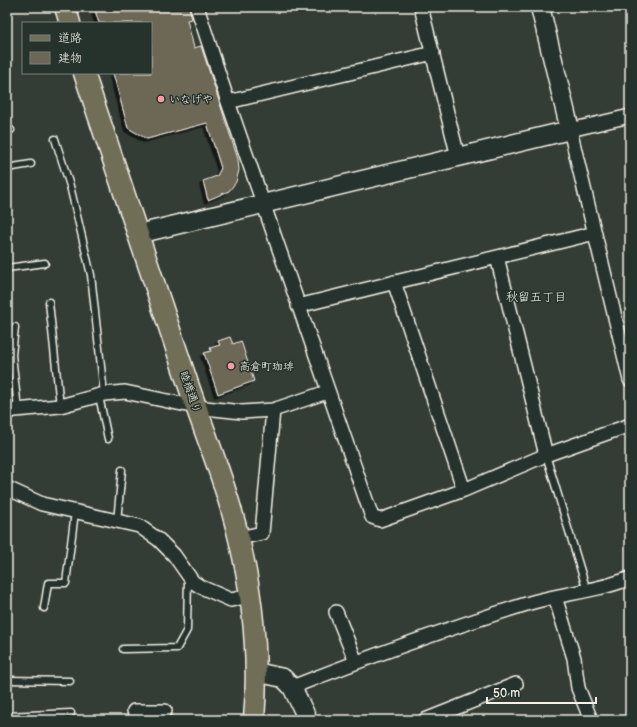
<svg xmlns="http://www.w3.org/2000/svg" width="637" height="727" font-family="'Balsamiq Sans','Klee One',sans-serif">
<defs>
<filter id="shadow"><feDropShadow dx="-3.5" dy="3.5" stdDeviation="0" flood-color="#0009"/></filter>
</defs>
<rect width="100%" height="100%" fill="#343d35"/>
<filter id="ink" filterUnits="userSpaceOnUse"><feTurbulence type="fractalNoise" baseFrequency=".025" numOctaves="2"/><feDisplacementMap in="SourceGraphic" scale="8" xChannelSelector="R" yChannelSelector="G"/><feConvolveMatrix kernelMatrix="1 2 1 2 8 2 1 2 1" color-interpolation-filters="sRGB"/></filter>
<g filter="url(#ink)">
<!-- building -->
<path fill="#6c6755" stroke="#f4f1e8" filter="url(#shadow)" d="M94,7H189L192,19L187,20L194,48L201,46L238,159L239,170L236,182L229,191L208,200L203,181L217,176L221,168L207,123L147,139L128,128L113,73H151V23H99Z
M230,337L233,344L241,341L254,381L218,394L204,353L211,351L210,348L220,345L218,341Z"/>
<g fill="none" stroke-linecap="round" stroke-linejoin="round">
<!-- lane casing -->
<g stroke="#f4f1e8" stroke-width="9">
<path id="lane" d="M7,17V20
M7,131L11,130
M55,139L70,186L91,275L104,394
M7,168L31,164
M7,268L45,263
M49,302L60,406
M15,327L12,355L18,409
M99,396L108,439
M546,455L587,591
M117,521L122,470
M44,608L48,583H66L75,512
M123,649L177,648L187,630L188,578
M7,680L70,681
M7,716L71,713"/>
</g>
<!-- street casing -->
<g stroke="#f4f1e8" stroke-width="16">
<path id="street" d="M197,7L228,102L372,517L380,520L464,490L546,455L630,425
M421,7L458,157
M228,102L433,53
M630,116L570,130L630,380
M497,257L546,455
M394,282L464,490
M298,306L595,233
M7,412L15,410L60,406L104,394L125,392L196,407L242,412L273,410L327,392
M7,488L42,504L139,526L159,540L174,555L193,582L201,587L231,600L249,596
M239,538L262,533L273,410
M555,597L574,658L578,688L591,720
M336,612L356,662
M292,687C371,656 451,627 533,602C565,593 599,591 630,578
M134,711H165
M425,720L516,684"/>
</g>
<!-- secondary casing -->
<g stroke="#f4f1e8" stroke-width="21">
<path id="secondary" d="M138,234L570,130L540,7
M256,672L283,678L292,687L308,720"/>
</g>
<!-- primary casing -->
<g stroke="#f4f1e8" stroke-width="23">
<path id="primary" d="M65,7L70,23
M84,73C117,174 152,274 185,375C203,429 226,483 239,539C253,597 259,660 254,720"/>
</g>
<!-- lane -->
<use href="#lane" stroke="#26332d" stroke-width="6"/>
<!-- street -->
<use href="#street" stroke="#26332d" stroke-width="13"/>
<!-- secondary -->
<use href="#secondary" stroke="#26332d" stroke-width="18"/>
<!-- primary -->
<use href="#primary" stroke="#716e59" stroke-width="20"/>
</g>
</g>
<!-- markers -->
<g fill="#ff9aa2" stroke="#26332d" stroke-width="1.5">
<circle cx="161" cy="99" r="4"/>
<circle cx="231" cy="366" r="4"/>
</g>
<g text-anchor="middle" stroke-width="3" stroke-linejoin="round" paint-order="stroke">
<!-- poi labels -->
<g font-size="11" fill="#f4f1e8" stroke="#26332d" text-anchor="start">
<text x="169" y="103">いなげや</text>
<text x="239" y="370">高倉町珈琲</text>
</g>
<!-- street labels -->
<g font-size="11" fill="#f4f1e8" stroke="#26332d">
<text transform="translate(191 392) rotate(71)" y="4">睦橋通り</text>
</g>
<!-- neighbourhood labels -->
<g font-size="12" fill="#f4f1e8" stroke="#26332d">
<text x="536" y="301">秋留五丁目</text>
</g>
</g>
<!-- margin -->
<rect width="637" height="727" fill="none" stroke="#26332d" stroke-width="24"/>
<rect x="12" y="12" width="613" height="703" fill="none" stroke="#f4f1e8" stroke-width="1.5" filter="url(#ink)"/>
<!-- legend -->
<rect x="22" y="22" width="130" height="52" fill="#26332d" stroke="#787f78"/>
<rect x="30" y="35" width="20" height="6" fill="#716e59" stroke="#787f78"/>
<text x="58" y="42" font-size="12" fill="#f4f1e8">道路</text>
<rect x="30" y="52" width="20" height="12" fill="#6c6755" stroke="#787f78"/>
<text x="58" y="62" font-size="12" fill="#f4f1e8">建物</text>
<!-- scale -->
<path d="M487 697v6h109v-6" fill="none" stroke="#f4f1e8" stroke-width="2"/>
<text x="493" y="697" font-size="12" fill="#f4f1e8" stroke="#26332d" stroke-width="3" paint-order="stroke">50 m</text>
</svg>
